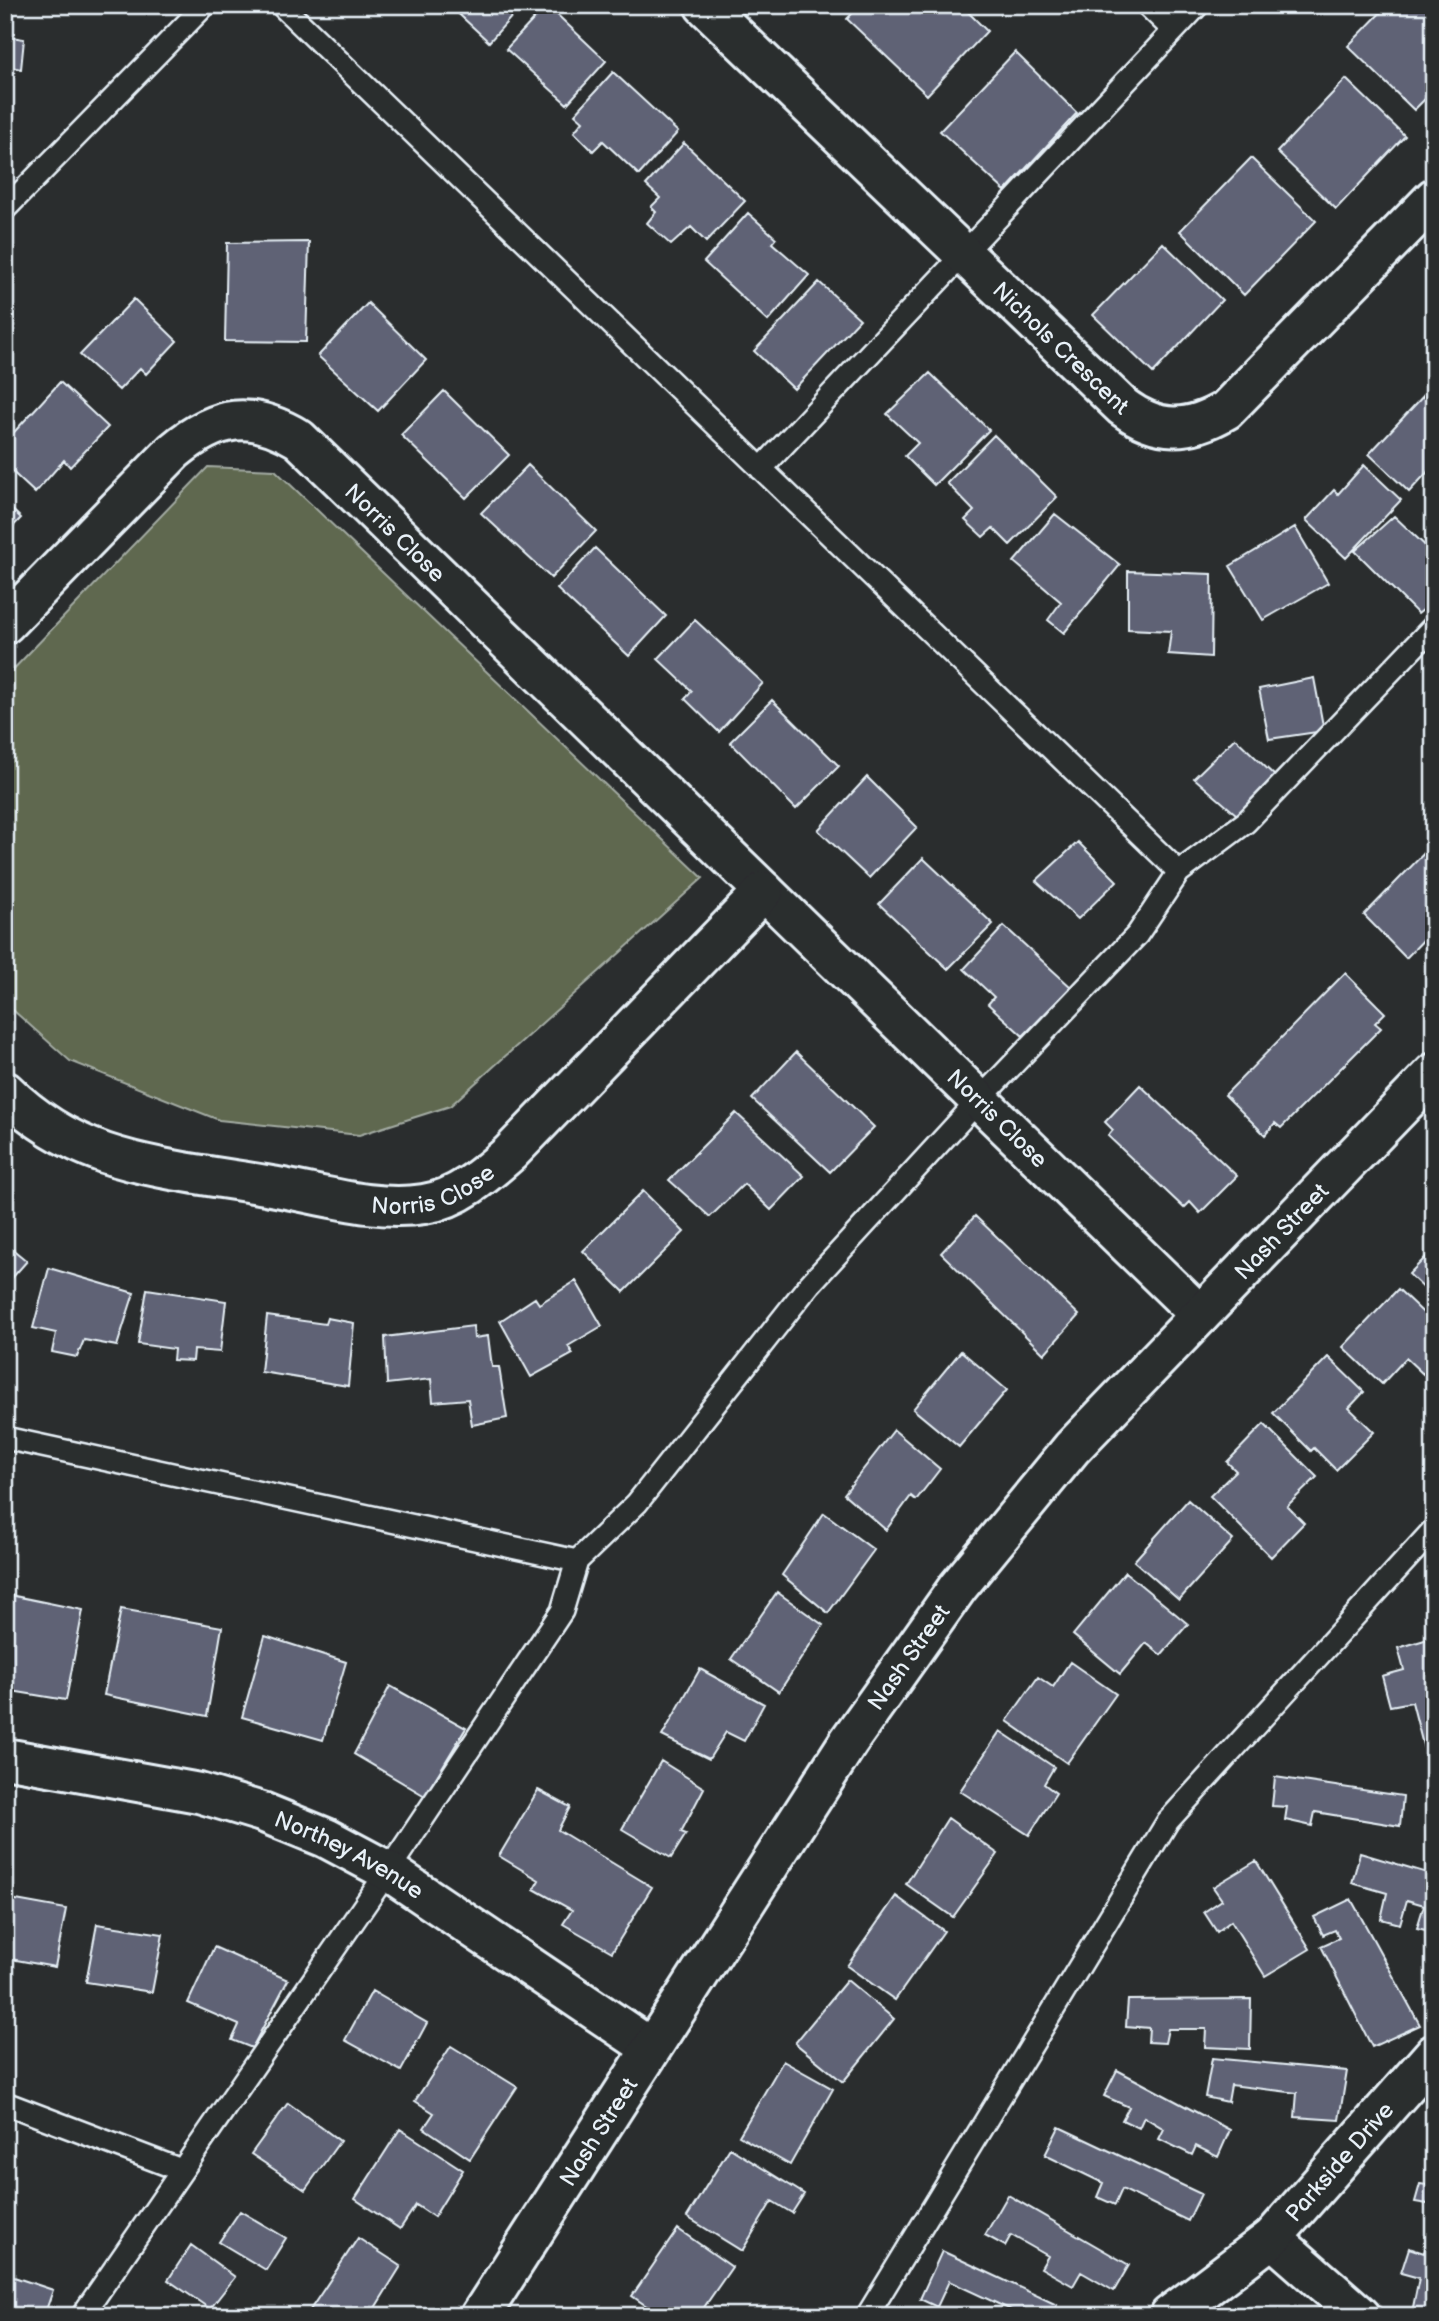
<svg xmlns="http://www.w3.org/2000/svg" width="1439" height="2321" font-family="'Balsamiq Sans',sans-serif">
<rect width="100%" height="100%" fill="#2a2d2e"/>
<filter id="ink" filterUnits="userSpaceOnUse"><feTurbulence type="fractalNoise" baseFrequency=".0143" numOctaves="2"/><feDisplacementMap in="SourceGraphic" scale="14" xChannelSelector="R" yChannelSelector="G"/><feConvolveMatrix kernelMatrix="1 2 1 2 8 2 1 2 1" color-interpolation-filters="sRGB"/></filter>
<g filter="url(#ink)">
<!-- green -->
<path fill="#5f684f" stroke="#a4aca4" stroke-width="2" d="M208,467L275,470L703,878L450,1106L359,1135L219,1120L70,1061L5,1003V678Z"/>
<!-- building -->
<path fill="#5e6274" stroke="#e8f1f8" stroke-width="2" d="M449,5H522L489,42Z
M547,5L606,61L567,104L506,49Z
M860,5H961L987,31L927,95L847,19Z
M1388,5H1434V90L1414,110L1348,46Z
M5,36L24,39L21,69L5,66Z
M1015,52L1077,113L1005,191L940,131Z
M613,72L678,132L639,175L603,141L593,151L574,132L583,121L575,114Z
M1346,79L1405,136L1336,209L1277,152Z
M684,143L745,201L706,242L691,227L671,245L647,223L656,212L651,207L660,198L646,185Z
M1251,158L1316,221L1244,295L1180,231Z
M748,213L776,238L772,243L809,275L768,321L704,262Z
M309,242L306,342L225,341L227,243Z
M1163,243L1222,300L1153,373L1093,315Z
M819,282L860,319L794,389L754,351Z
M134,299L177,341L146,374L140,368L119,390L80,355Z
M368,303L426,360L378,411L318,356Z
M930,373L989,430L934,485L905,456L918,443L887,414Z
M60,382L108,427L70,467L64,460L35,493L5,465V442Z
M444,391L509,455L466,498L401,435Z
M1427,392L1434,398V465L1409,492L1369,454Z
M994,435L1057,497L1010,545L993,528L983,537L965,520L974,511L947,483Z
M528,465L596,531L551,578L481,513Z
M1364,465L1401,500L1346,558L1306,520L1334,490L1338,494Z
M5,503L21,518L5,535Z
M1055,514L1120,565L1064,633L1048,620L1061,602L1014,562Z
M1394,516L1434,554V601L1418,614L1355,551Z
M1295,527L1328,583L1263,620L1230,566Z
M595,548L666,616L629,656L557,589Z
M1128,571L1212,574L1211,657L1168,654L1171,631L1128,629Z
M695,620L763,683L719,732L685,699L692,691L658,659Z
M1314,678L1324,731L1269,739L1259,689Z
M772,700L839,766L796,809L730,742Z
M1235,738L1277,778L1237,815L1194,778Z
M867,777L917,827L869,878L818,830Z
M1078,842L1117,881L1078,919L1036,881Z
M1434,843V929L1406,958L1364,915Z
M923,858L993,924L948,969L879,904Z
M1004,926L1071,987L1023,1036L988,1004L994,997L964,969Z
M1345,973L1385,1013L1375,1023L1381,1028L1281,1128L1275,1123L1265,1135L1225,1095Z
M796,1052L874,1127L830,1172L752,1099Z
M1140,1085L1237,1176L1200,1213L1190,1202L1184,1208L1108,1136L1113,1130L1105,1122Z
M736,1113L804,1176L771,1210L744,1184L710,1217L669,1180Z
M643,1191L684,1232L624,1292L583,1251Z
M975,1216L1079,1315L1044,1354L941,1253Z
M5,1243L27,1261L5,1286Z
M1434,1249V1298L1409,1274Z
M49,1268L134,1293L117,1346L84,1340L77,1357L52,1352L56,1333L33,1328Z
M576,1281L602,1326L568,1346L573,1354L531,1377L500,1321L535,1298L539,1304Z
M147,1289L226,1301L220,1352L194,1350L193,1361L173,1360L174,1349L138,1344Z
M1398,1289L1434,1323V1362L1423,1374L1406,1358L1382,1384L1343,1347Z
M267,1316L325,1324L327,1318L354,1323L348,1386L261,1372Z
M473,1326L474,1338L488,1336L492,1367H499L507,1418L472,1425L468,1399L433,1402L431,1379L387,1384L385,1337Z
M961,1351L1007,1390L959,1447L913,1409Z
M1328,1357L1364,1392L1349,1408L1374,1432L1336,1470L1314,1448L1311,1451L1273,1413Z
M1264,1424L1317,1477L1287,1506L1304,1523L1271,1557L1210,1496L1236,1471L1227,1462Z
M894,1430L940,1469L916,1500L911,1496L886,1530L844,1494Z
M1188,1500L1233,1540L1179,1600L1134,1561Z
M824,1513L874,1550L828,1613L782,1575Z
M1125,1572L1188,1624L1161,1655L1146,1643L1120,1674L1073,1635Z
M777,1592L823,1625L779,1692L731,1659Z
M5,1594L83,1610L66,1700L5,1690Z
M121,1609L222,1627L207,1716L104,1695Z
M265,1636L346,1662L323,1740L242,1717Z
M1428,1639L1434,1662V1788L1412,1702L1390,1706L1382,1676L1404,1670L1398,1648Z
M1070,1662L1116,1694L1067,1763L1007,1721L1038,1677L1053,1687Z
M700,1669L764,1704L744,1741L726,1732L709,1759L662,1736Z
M390,1686L466,1728L425,1796L354,1754Z
M1000,1731L1054,1767L1044,1784L1056,1793L1029,1835L960,1791Z
M661,1761L704,1788L681,1832L686,1834L671,1858L622,1829Z
M1275,1777L1403,1796L1400,1826L1315,1812L1312,1826L1285,1820L1287,1807L1272,1806Z
M538,1790L570,1807L558,1830L652,1887L612,1952L563,1924L572,1910L534,1889L539,1880L499,1856Z
M948,1818L998,1854L953,1917L906,1884Z
M1360,1853L1434,1875V1932L1417,1928L1424,1905L1407,1900L1400,1924L1381,1919L1387,1893L1352,1883Z
M1256,1861L1310,1949L1265,1976L1231,1921L1217,1932L1204,1912L1222,1900L1213,1887Z
M896,1896L944,1931L895,2000L847,1966Z
M5,1898L66,1909L55,1967L5,1958Z
M1351,1899L1420,2025L1372,2047L1321,1946L1339,1938L1335,1930L1323,1935L1314,1917Z
M97,1924L163,1934L152,1992L86,1982Z
M214,1947L288,1980L252,2048L232,2040L239,2025L188,2003Z
M847,1980L894,2019L843,2082L795,2043Z
M372,1991L427,2023L401,2071L345,2040Z
M1251,1999L1250,2049L1205,2047L1206,2029H1168L1165,2043L1148,2042L1149,2028L1126,2026L1128,2000Z
M451,2046L517,2087L470,2159L424,2128L434,2113L415,2101Z
M1212,2058L1347,2071L1339,2120L1295,2117L1297,2093L1231,2085L1228,2102L1205,2097Z
M783,2061L833,2089L790,2165L739,2136Z
M1117,2070L1230,2130L1218,2157L1196,2146L1192,2155L1159,2139L1164,2129L1144,2117L1139,2128L1122,2120L1129,2107L1104,2096Z
M288,2103L340,2141L305,2190L251,2154Z
M1059,2127L1201,2194L1188,2221L1122,2189L1115,2205L1097,2197L1103,2183L1045,2155Z
M400,2129L463,2170L434,2217L416,2205L400,2229L355,2199Z
M730,2148L804,2194L792,2213L772,2201L742,2251L687,2217Z
M1420,2184L1434,2186V2205L1415,2202Z
M1008,2195L1129,2265L1114,2291L1081,2272L1073,2286L1041,2268L1048,2256L1011,2235L1005,2246L985,2235Z
M240,2211L286,2238L266,2270L219,2242Z
M1434,2216V2316H1423L1412,2312L1419,2278L1401,2273L1409,2248L1424,2253Z
M678,2229L732,2267L698,2316H661L632,2296Z
M358,2238L401,2266L370,2316H312L308,2313Z
M191,2245L235,2277L210,2309L168,2280Z
M942,2251L1057,2305L1052,2316H1024L949,2281L937,2307L920,2299Z
M5,2274L53,2290L44,2316H5Z"/>
<g fill="none" stroke-linecap="round" stroke-linejoin="round">
<!-- lane casing -->
<g stroke="#e8f1f8" stroke-width="26">
<path id="lane" d="M281,5L1179,872
M1147,5L1173,30
M5,209L205,5
M761,469L1198,5
M5,1438L577,1561
M5,2103L181,2170
M82,2316L388,1871L562,1611L577,1561L637,1503L809,1285L979,1100L1137,935L1179,872L1246,822L1434,626
M867,2316L1168,1821L1434,1529"/>
</g>
<!-- street casing -->
<g stroke="#e8f1f8" stroke-width="44">
<g id="street">
<path id="s1" d="M704,5L1123,407C1158,433 1189,432 1226,410L1434,198"/>
<path id="s2" d="M5,624L174,451C217,415 251,410 299,439L1200,1315"/>
<path id="s3" d="M5,1091C33,1119 67,1140 104,1153C157,1171 216,1176 271,1186C320,1194 375,1212 424,1204C458,1199 486,1174 510,1153L764,891"/>
<path d="M1272,2238L1361,2316"/>
<path id="s4" d="M1169,2316L1272,2238L1434,2054"/>
</g>
</g>
<!-- secondary casing -->
<g stroke="#e8f1f8" stroke-width="44">
<g id="secondary">
<path id="s5" d="M5,1758L199,1793L262,1812L326,1838L388,1871L651,2048"/>
<path id="s6" d="M480,2316L849,1741L958,1587L1072,1448L1434,1073"/>
</g>
</g>
<!-- lane -->
<use href="#lane" stroke="#2a2d2e" stroke-width="21"/>
<!-- street -->
<use href="#street" stroke="#2a2d2e" stroke-width="38"/>
<!-- secondary -->
<use href="#secondary" stroke="#2a2d2e" stroke-width="38"/>
</g>
</g>
<g text-anchor="middle" stroke-width="5" stroke-linejoin="round" paint-order="stroke">
<!-- street labels -->
<g font-size="23" fill="#e8f1f8" stroke="#2a2d2e">
<text dy="8" stroke="none"><textPath href="#s1" startOffset="495">Nichols Crescent</textPath></text>
<text dy="8" stroke="none"><textPath href="#s2" startOffset="513">Norris Close</textPath></text>
<text dy="8" stroke="none"><textPath href="#s2" startOffset="1353">Norris Close</textPath></text>
<text dy="8" stroke="none"><textPath href="#s3" startOffset="455">Norris Close</textPath></text>
<text dy="8" stroke="none"><textPath href="#s6" startOffset="1353">Nash Street</textPath></text>
<text dy="8" stroke="none"><textPath href="#s6" startOffset="786">Nash Street</textPath></text>
<text dy="8" stroke="none"><textPath href="#s5" startOffset="360">Northey Avenue</textPath></text>
<text dy="8" stroke="none"><textPath href="#s6" startOffset="219">Nash Street</textPath></text>
<text dy="8" stroke="none"><textPath href="#s4" startOffset="231">Parkside Drive</textPath></text>
</g>
</g>
<!-- margin -->
<rect width="1439" height="2321" fill="none" stroke="#2a2d2e" stroke-width="28"/>
<rect x="14" y="14" width="1411" height="2293" fill="none" stroke="#e8f1f8" stroke-width="2.5" filter="url(#ink)"/>
</svg>
